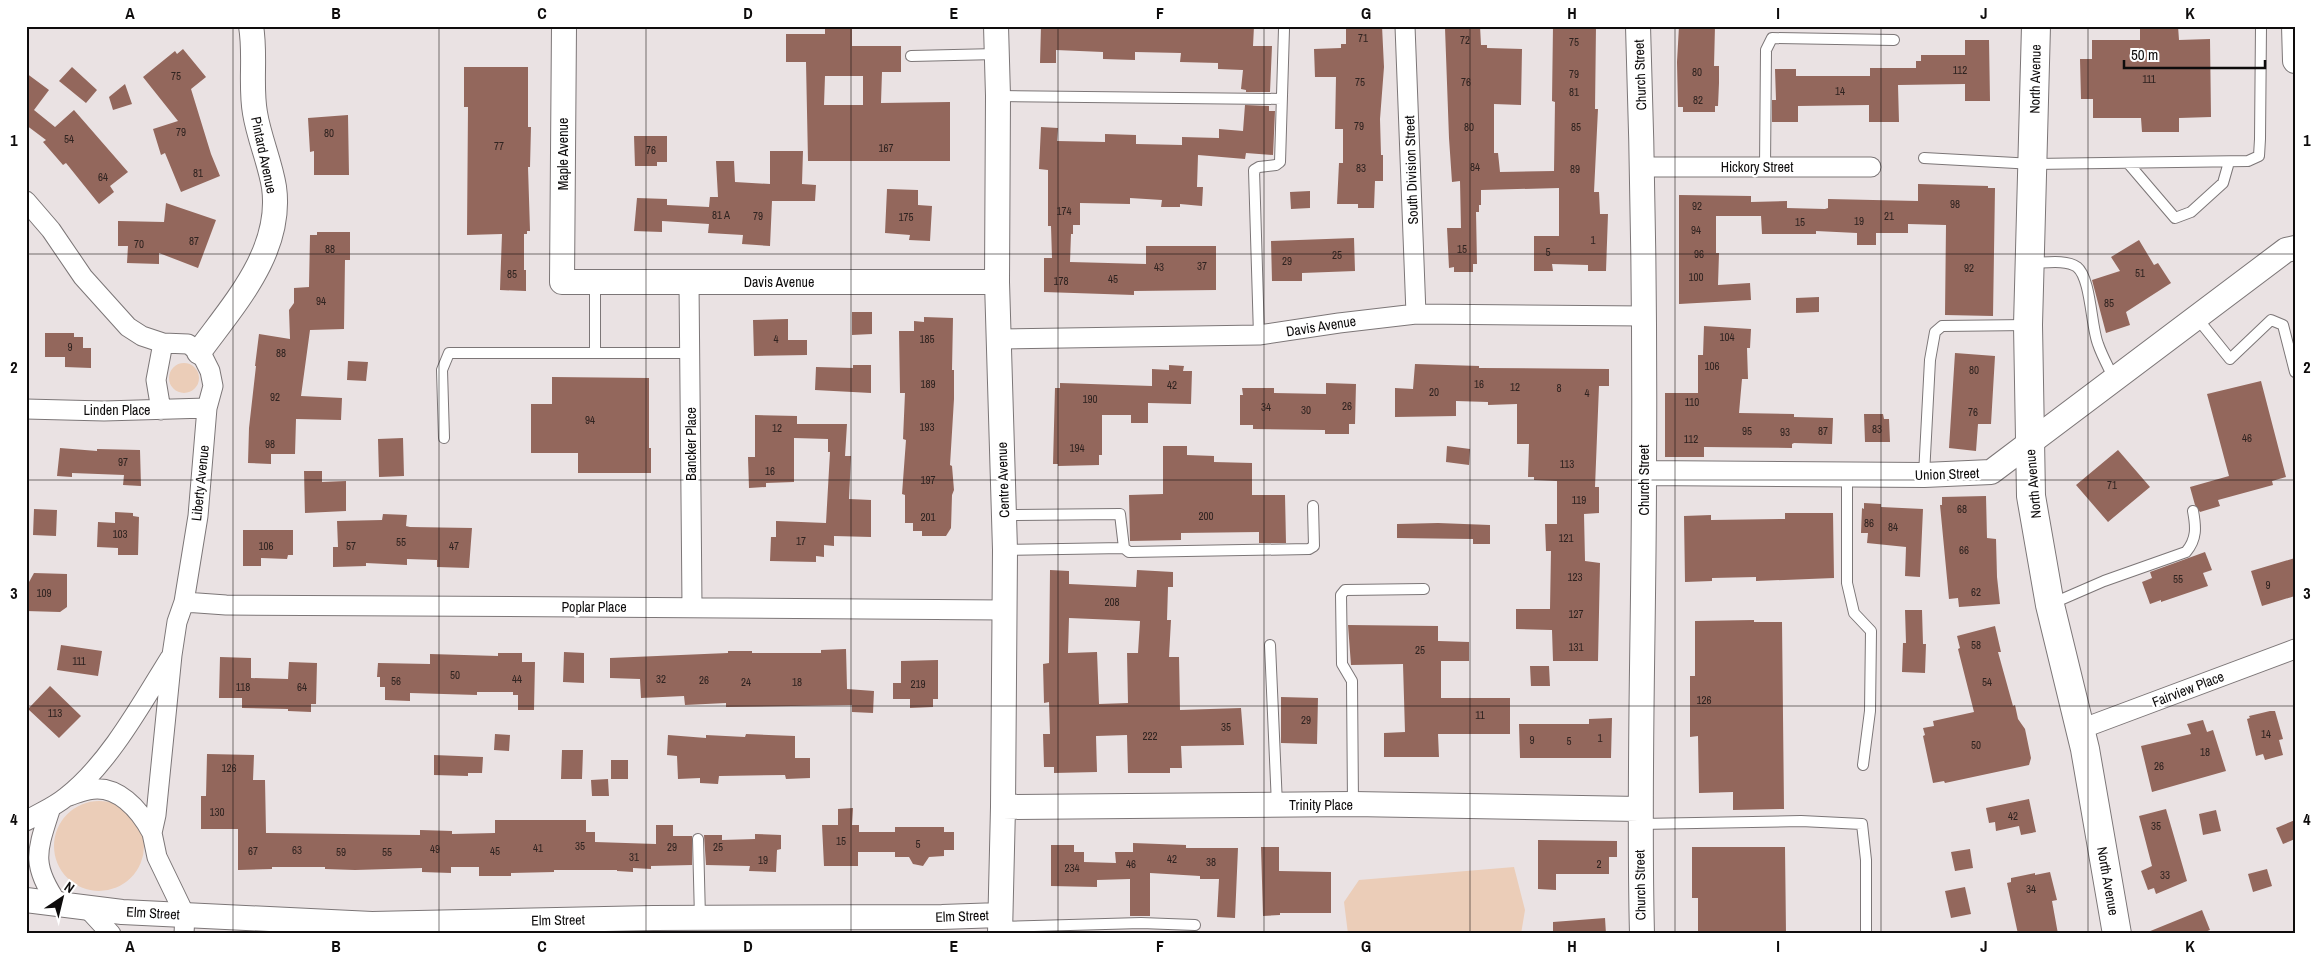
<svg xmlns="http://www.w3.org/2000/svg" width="2321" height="960" font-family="'Archivo Narrow',sans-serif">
<rect width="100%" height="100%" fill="#eae2e3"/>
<!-- green -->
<path fill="#ebcdb8" d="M169 378a15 15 0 1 1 30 0a15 15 0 1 1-30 0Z
M54 846a45 45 0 1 1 90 0a45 45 0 1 1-90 0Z
M1514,867L1525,910L1521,934H1348L1344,902L1359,880Z"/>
<!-- building -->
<path fill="#93675c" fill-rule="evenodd" d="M825,26H852V46H901V72H882L881,103L950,102V161H808L806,62H786V34H825ZM825,76H863V105H824Z
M1041,26H1254L1253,46H1272L1270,92H1246V90L1241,89L1243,70L1218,69V63L1180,62L1181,53L1135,52V60L1103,59V52L1056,50V63H1040Z
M1346,26H1382L1384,67L1380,119L1381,155H1383V181H1375L1374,208H1358V204H1337L1339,163H1343V129H1335L1336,77H1315L1314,49L1341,48V44H1346Z
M1452,26H1480L1481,45H1487V48L1522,49L1521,105L1494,104V153H1498L1500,172L1554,171L1555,102L1552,101L1553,26H1596L1595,109H1598L1594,192H1599L1600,214H1608L1606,271H1588V265L1552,264L1553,271H1534V236H1559V188L1481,190V205H1479V212H1476L1477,264H1473V272H1454V267L1449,268L1447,228H1461L1460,181L1452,182L1449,138L1445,28Z
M1679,26H1715L1714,66H1719V83L1718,106H1715V112H1683V107H1678L1677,62Z
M2140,26H2178L2179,40L2210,39L2211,117L2179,118V132H2142L2141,118H2093V99H2081L2080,59H2092V40H2140Z
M1965,40H1989L1990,101H1965V84L1898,85L1899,122H1869V105L1798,106V122H1772V100H1776L1775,69H1796V76H1870V68H1916V61H1921V55H1965Z
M183,49L206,77L191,89L211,154L220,176L181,192L165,153L161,155L153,129L178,121L143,77L175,51L177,54Z
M72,67L97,90L86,103L59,81Z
M464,67H528V127H531L530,167H528L530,231H527V234H524V270H526V291L500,290L502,234L467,235L468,107H464Z
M26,73L49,90L34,110L55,127L74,110L128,172L110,186L114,192L99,204L66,163L63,165L43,142L46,140L26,125Z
M125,84L132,104L113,110L109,97Z
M1245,105L1269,106V111H1275L1273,155L1246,153L1245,159L1198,155L1197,187H1203L1202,206L1180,204V207H1161L1162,200L1130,198V204L1080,203V225H1073V234H1071L1070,262L1146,264V246H1216V290L1134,291V295L1044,292V258H1052L1051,226H1048V170L1039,169L1041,127L1058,128L1057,141L1105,142V134L1136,135V144L1182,145V137L1219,138V129L1243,131Z
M348,115L349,175H314V151L310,152L308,118Z
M634,136H667V162H657V166H635Z
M770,151H803L802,184L816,185L815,201H772L770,246L742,244L743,235L708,233L709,224L662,221V232L634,231L637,198L667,199V205L709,207L710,197H718L716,161H734L735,182L770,184Z
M1918,184L1988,186V188H1995L1993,316L1945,315L1946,225L1908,224V233H1876V245H1857V233L1816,231V234H1762L1761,216H1716V253H1719L1718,285L1750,283L1751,300L1679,304V195L1751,196V202L1787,201V208L1825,209L1828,208V199L1918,201Z
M887,189L918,190V205L932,206L930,241L909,240L910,235L885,233Z
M1310,191V208L1291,209L1290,192Z
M166,203L216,220L198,268L159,253V264L127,263L128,246H118V221L164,222Z
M317,232H350V260H345L344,329L310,330L301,396L342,398L341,420L296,419L295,454H271V464L248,463L249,428L256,366H255L259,334L290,339L289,310L294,303V288L309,287L310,235H317Z
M1354,238L1355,271L1302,273V281H1272L1271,241Z
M2139,240L2154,265L2158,263L2171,283L2126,312L2130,325L2106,333L2092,280L2120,271L2111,257Z
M1819,297V312L1796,313V298Z
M852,312H872V334L852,335Z
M924,317L953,318L952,370H954V399L950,465L952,466L954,490L952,495L951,528L946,536H922V531H913V523H905V495L902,494L906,440L903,439L905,393H900L899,331H914V321L924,322Z
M788,319V340H807V355L754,356L753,320Z
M1704,326L1751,329L1750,348H1747L1748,379H1742L1739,413L1794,414V417L1833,418L1832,444L1794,443L1792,444V448L1704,447V457H1665V393H1698V355H1703Z
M45,333H74V337H83V348H91V368L65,367V357H45Z
M1955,353L1995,356L1991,424H1978L1976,451L1949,448Z
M348,361L368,362L366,381L347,380Z
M1415,364L1479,366V368L1609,369V386H1599L1595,487H1599V513L1584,514L1585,561L1600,563L1598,661H1553L1552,630L1516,629V609H1550L1551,551H1546L1545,524H1557V481L1534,480V477H1528L1529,444H1517V404L1488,405V402L1456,401V416L1395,417V388L1413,389Z
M853,365H871V393L815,390L816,367L853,368Z
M1169,365L1184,366L1183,371H1192L1191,404L1148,403V423H1131V415H1102V455H1099V465L1058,466V464H1053L1055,388H1060V383L1152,386V369L1169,370Z
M552,377L649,378V448H651V473H578V453H531V404H552Z
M2261,381L2286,477L2272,481L2273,485L2218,500L2220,506L2200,512L2195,505L2190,487L2229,476L2207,394Z
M1326,383L1356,384L1355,424H1349V434H1325V430L1253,429V425H1240V395H1243L1242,388H1274V393L1326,394Z
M1864,414H1883L1884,419H1889L1890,442H1865Z
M755,415L797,416V424H847L845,456H851L849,499L871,500V537L834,536V546L824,545V557L816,556V562L770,561L771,537H776V521L826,523L830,452H828V439L794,438V482L766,483V487L749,488L748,457H755Z
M403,438L404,476L379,477L378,439Z
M1163,446H1187V455L1214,456V462L1252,463V495H1285L1286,543H1259V532L1181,533V540L1130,541L1129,495L1163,494Z
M1447,446L1470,449L1469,465L1446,462Z
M60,448L97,451V449L140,450L141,486L123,485L124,475L72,473V477L57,476Z
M2118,450L2150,487L2108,522L2076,485Z
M304,471H322V482L346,481V511L305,513Z
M1986,496L1987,538L1996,539L1997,577L2000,604L1959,607L1958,598L1949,599L1940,505H1942V497Z
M1864,503L1881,504V507L1923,509L1920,577L1905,576L1906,547L1867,543L1868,533H1861L1862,508L1864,509Z
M34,509L57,510L56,536L33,535Z
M115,512L133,513V516L139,517L138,555H118V548L97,547L98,522L115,523Z
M1785,513H1833L1834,578L1756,581V577L1712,578V581L1685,582L1684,516L1711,515V520L1785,519Z
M383,514L407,515L406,526L410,527L472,528L469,568L437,567V560L407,559V565L366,563V566L333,567V547H338L337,521L382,520Z
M1438,523L1490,525V544H1473V539L1397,538V524Z
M243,530H293V555H288L287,559L261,558V566H243Z
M2205,552L2212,570L2203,573L2208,586L2161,602V600L2150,604L2142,582L2152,578L2150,572Z
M2295,558V596L2262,606L2251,571Z
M1050,570L1069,571V584L1136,587L1137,570L1173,572V587H1168L1167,620H1171L1169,657H1179L1180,710L1241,708L1244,745L1181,746L1182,768H1170V773H1128L1127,735L1096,736L1097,772L1054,773V767H1044L1043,734H1050L1049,702L1044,703L1043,664L1049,663ZM1069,618L1140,621L1138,653H1127L1128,703L1099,704L1097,652L1068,653Z
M34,573L67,574V607L60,612L26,611V582H29Z
M1905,610H1922L1923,644H1926L1925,673L1902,672L1903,643H1906Z
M1754,620V622H1782L1784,809L1733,810V792L1699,793L1698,736L1690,737V676H1695V621Z
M1348,625L1438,626V641L1469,642V661H1441V698H1510V734H1438L1439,757H1384V733L1405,732L1403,664L1351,665Z
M1995,626L2001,652H1998L2013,706L2015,705L2018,719L2025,729L2031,758L2029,765L1945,783L1944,781L1933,783L1923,736L1925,735L1923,728L1934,726L1933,721L1974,712L1958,649L1960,648L1957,636Z
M61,645L102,651L98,676L57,670Z
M846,649L847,689L874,691L873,713L852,712V705L726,707V703L685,705L684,696L641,698L640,679L610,678V658L728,653V651H752V653H821V650Z
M564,652L584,653V683L563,682Z
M498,653H522V662H535L534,710H518V695H513V692H477V695L410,693V701L385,700V687H380V677H377L378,663L430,664V654L498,656Z
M220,657L251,658V678L288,679L289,662L317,663L316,704H311V712L288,711V709L242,708V698H219Z
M938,660V699H933V707L910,708V699H893V683H901V661Z
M1530,666H1549L1550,686H1531Z
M50,686L81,716L59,738L28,709Z
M1281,697L1318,698L1317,744L1281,743Z
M2270,711H2275L2283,739L2279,740L2283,755L2265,760L2263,754L2256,756L2247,719L2250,718L2249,716Z
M1612,718L1611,758H1520L1519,724H1589V719Z
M2203,720L2207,732L2213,730L2226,771L2152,792L2141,746L2191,734L2187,724Z
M495,734L510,735L509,751L494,750Z
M746,734L795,736V758H810V778L786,779L785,775L719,776L718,784L700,783V778L678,779L677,756L667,755L668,735L706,738V735L745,737Z
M562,750H583L582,779H561Z
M207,754L254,755L253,780H265L266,833L420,835V830L452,831V834L495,833V820H586V832H595V842L656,844V825H673V836H692V865L651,866V869L633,868V872L617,871V870H554V872L511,873V876H479V867H451V873L422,872V868L355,870L325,869V867H272V869L238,870V829H201V796H206Z
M434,755L483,757L482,773H468V776L434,775Z
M611,760H628V779H611Z
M608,779L609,796H592L591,780Z
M2029,799L2036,832L2021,835L2019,826L1996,831L1995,822L1989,823L1986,808Z
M853,808L852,825H859V832H895V827H944V832H954V850H944V856L929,857L923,866L913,864L909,857H895V852H858V866H824L822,825H838V809Z
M2166,809L2187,881L2156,894L2154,888L2148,890L2141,871L2152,866L2139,816Z
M2216,810L2221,831L2203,835L2199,814Z
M2295,820V839L2283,844L2276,828Z
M755,834L781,835V849L777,850L776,872L749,871L750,866L706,865L704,835H722V840L755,839Z
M1538,840L1617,841V857H1609V874H1556V890L1538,889Z
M1133,843L1186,845V848H1238L1235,918L1217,917L1219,879H1200V876L1150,873V916H1130V879L1097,880V887L1051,886V845H1074V852H1084V862L1116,863L1115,852H1133Z
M1261,847H1279V871L1331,872V913H1280V915L1263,916Z
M1692,847H1785L1786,934H1698V898H1692Z
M1970,849L1973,868L1955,871L1951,852Z
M2267,869L2272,886L2253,892L2248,874Z
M2050,872L2057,900L2052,901L2058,934H2018L2007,883L2011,882V878L2035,873V875Z
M1965,887L1971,914L1951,918L1945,891Z
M2202,910L2210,930L2200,934H2143Z
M1605,918L1606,934H1553V922Z"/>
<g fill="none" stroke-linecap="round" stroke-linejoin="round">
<!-- service casing -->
<g stroke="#7c7677" stroke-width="12">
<path id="service" d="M911,56L997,54
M998,96L1282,99
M1924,158L2034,164L2248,161L2259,156L2260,139L2261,26
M2128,163L2175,218L2191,212L2223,183L2229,162
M1765,167L1766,50L1772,38L1894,40
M2031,263C2044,263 2066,259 2077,267C2091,278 2091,327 2098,344C2102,356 2109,368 2114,379
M2197,318L2230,359L2271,320L2283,325L2295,372
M1259,335L1254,170L1259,167L1276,165L1280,162L1284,29
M595,351V282
M444,438L442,370L449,353H690
M1847,475V583L1854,613L1871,631L1870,711L1863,765
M1924,475L1930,360L1935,332L1942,326L2027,325
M1004,515L1120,514L1124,548L1005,550
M1124,548L1129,552L1309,549L1314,546L1313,506
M2051,604L2104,581L2186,552C2197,539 2196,527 2193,511
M1270,645L1277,805
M1353,804L1352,681L1342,664L1341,595L1345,590L1424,589
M1640,824L1801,821L1862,824L1866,860V934
M698,839L700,918
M1000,927L1141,923L1195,925"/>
</g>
<!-- minor casing -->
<g stroke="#7c7677" stroke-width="21">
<path id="minor" d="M1405,26L1416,314
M1643,167H1871
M26,201L51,230L83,277L128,327L142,336L163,343L188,344L201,353L210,371L213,386L207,408L198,516L184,602L177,622L172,655L156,815L152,833L157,857L185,915L184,934
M689,282L692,606
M999,339L1259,335L1339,323L1416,314L1644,316
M26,409L104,411L207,408
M161,410L156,380L163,343
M184,602L226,605C485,607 745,607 1004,610
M2081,729L2295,649
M69,796C75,794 81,791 88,790C117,783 140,810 152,833
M51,807C37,851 30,864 58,904
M26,821C39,813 54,807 66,797C108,765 142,703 170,658
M88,909L111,934"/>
</g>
<!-- tertiary casing -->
<g stroke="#7c7677" stroke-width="26">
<path id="tertiary" d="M564,26L562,282H997
M996,26L998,96L997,282L1005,550L1003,807L1000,934
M1638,26C1643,175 1645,324 1644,473C1644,627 1638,780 1642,934
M2294,26L2295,61
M199,352C234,304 283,251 274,187C270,162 259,138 255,113C250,85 256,55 251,26
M1644,473L1924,475L1991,472L2286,250L2295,248
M1003,807L1353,804L1639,809
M26,900L122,912L372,924L653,918L942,917L1000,915"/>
</g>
<!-- secondary casing -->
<g stroke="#7c7677" stroke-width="30">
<path id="secondary" d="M2036,26L2028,325L2031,496L2050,605L2085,749L2117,934"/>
</g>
<!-- service -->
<use href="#service" stroke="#fff" stroke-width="10"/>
<!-- minor -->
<use href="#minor" stroke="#fff" stroke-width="19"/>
<!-- tertiary -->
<use href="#tertiary" stroke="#fff" stroke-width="24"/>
<!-- secondary -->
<use href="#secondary" stroke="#fff" stroke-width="28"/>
</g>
<!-- grid -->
<path fill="none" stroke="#0e0c0c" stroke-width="1" stroke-opacity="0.55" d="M233,26V934M439,26V934M646,26V934M851,26V934M1058,26V934M1264,26V934M1470,26V934M1675,26V934M1881,26V934M2088,26V934M26,254H2295M26,480H2295M26,706H2295"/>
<g text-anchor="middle" stroke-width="5" stroke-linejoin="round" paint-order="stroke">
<!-- number labels -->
<g font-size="11" fill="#2f2320">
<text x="1363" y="42">71</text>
<text x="1465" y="44">72</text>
<text x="1574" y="46">75</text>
<text x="1960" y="74">112</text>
<text x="1697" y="76">80</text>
<text x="1574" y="78">79</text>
<text x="176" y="80">75</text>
<text x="2149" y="83">111</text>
<text x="1360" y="86">75</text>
<text x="1466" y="86">76</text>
<text x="1840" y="95">14</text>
<text x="1574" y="96">81</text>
<text x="1698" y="104">82</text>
<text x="1359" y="130">79</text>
<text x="1469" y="131">80</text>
<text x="1576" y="131">85</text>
<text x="181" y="136">79</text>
<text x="329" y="137">80</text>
<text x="69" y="143">54</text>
<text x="499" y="150">77</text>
<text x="886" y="152">167</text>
<text x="651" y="154">76</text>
<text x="1475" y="171">84</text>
<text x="1361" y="172">83</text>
<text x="1575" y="173">89</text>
<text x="198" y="177">81</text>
<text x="103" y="181">64</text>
<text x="1955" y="208">98</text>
<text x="1697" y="210">92</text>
<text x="1064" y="215">174</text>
<text x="721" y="219">81 A</text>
<text x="758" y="220">79</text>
<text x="1889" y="220">21</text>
<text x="906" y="221">175</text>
<text x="1859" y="225">19</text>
<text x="1800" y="226">15</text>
<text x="1696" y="234">94</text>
<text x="1593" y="244">1</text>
<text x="194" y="245">87</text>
<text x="139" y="248">70</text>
<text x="330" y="253">88</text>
<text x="1462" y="253">15</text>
<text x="1548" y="256">5</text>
<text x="1699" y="258">96</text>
<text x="1337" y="259">25</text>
<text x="1287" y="265">29</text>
<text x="1202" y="270">37</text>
<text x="1159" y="271">43</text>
<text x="1969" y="272">92</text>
<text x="2140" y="277">51</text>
<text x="512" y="278">85</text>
<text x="1696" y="281">100</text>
<text x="1113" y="283">45</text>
<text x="1061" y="285">178</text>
<text x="321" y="305">94</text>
<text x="2109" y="307">85</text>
<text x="1727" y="341">104</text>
<text x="776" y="343">4</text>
<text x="927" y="343">185</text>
<text x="70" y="351">9</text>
<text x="281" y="357">88</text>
<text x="1712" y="370">106</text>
<text x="1974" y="374">80</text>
<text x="928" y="388">189</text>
<text x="1479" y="388">16</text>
<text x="1172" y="389">42</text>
<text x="1515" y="391">12</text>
<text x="1559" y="392">8</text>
<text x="1434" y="396">20</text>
<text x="1587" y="397">4</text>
<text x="275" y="401">92</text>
<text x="1090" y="403">190</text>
<text x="1692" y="406">110</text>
<text x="1347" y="410">26</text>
<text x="1266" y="411">34</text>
<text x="1306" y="414">30</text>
<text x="1973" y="416">76</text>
<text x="590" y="424">94</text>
<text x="927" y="431">193</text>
<text x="777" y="432">12</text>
<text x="1877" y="433">83</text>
<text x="1747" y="435">95</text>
<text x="1823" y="435">87</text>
<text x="1785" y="436">93</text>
<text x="2247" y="442">46</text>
<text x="1691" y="443">112</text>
<text x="270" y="448">98</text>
<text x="1077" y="452">194</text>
<text x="123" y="466">97</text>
<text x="1567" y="468">113</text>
<text x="770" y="475">16</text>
<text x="928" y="484">197</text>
<text x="2112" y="489">71</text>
<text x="1579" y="504">119</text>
<text x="1962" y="513">68</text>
<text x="1206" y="520">200</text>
<text x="928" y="521">201</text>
<text x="1869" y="527">86</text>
<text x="1893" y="531">84</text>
<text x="120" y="538">103</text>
<text x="1566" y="542">121</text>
<text x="801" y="545">17</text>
<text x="401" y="546">55</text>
<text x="266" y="550">106</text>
<text x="351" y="550">57</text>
<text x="454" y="550">47</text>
<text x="1964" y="554">66</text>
<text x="1575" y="581">123</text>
<text x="2178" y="583">55</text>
<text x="2268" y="589">9</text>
<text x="1976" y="596">62</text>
<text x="44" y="597">109</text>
<text x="1112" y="606">208</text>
<text x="1576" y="618">127</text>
<text x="1976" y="649">58</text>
<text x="1576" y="651">131</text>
<text x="1420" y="654">25</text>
<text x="79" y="665">111</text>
<text x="455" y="679">50</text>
<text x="517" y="683">44</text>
<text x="661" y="683">32</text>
<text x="704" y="684">26</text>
<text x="396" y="685">56</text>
<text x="746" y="686">24</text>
<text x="797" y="686">18</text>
<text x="1987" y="686">54</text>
<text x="918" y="688">219</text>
<text x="243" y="691">118</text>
<text x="302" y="691">64</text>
<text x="1704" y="704">126</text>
<text x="55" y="717">113</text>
<text x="1480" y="719">11</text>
<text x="1306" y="724">29</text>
<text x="1226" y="731">35</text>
<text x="2266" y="738">14</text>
<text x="1150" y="740">222</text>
<text x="1600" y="742">1</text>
<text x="1532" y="744">9</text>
<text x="1569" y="745">5</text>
<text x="1976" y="749">50</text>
<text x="2205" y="756">18</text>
<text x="2159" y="770">26</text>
<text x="229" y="772">126</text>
<text x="217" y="816">130</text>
<text x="2013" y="820">42</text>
<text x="2156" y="830">35</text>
<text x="841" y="845">15</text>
<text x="918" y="848">5</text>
<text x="580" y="850">35</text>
<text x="672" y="851">29</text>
<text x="718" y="851">25</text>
<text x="538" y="852">41</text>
<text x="435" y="853">49</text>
<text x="297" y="854">63</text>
<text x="253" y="855">67</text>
<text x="495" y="855">45</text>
<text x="341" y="856">59</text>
<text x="387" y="856">55</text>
<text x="634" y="861">31</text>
<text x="1172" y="863">42</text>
<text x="763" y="864">19</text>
<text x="1211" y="866">38</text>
<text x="1131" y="868">46</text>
<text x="1599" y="868">2</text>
<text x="1072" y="872">234</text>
<text x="2165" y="879">33</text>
<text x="2031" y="893">34</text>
</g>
<!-- street labels -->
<g font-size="14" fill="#0e0c0c" stroke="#fff">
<text transform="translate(1640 75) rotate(-92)" y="5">Church Street</text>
<text transform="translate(2035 79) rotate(-89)" y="5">North Avenue</text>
<text transform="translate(563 154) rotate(-90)" y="5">Maple Avenue</text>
<text transform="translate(264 155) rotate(78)" y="5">Pintard Avenue</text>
<text x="1757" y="172">Hickory Street</text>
<text transform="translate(1411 170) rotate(-92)" y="5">South Division Street</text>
<text x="779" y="287">Davis Avenue</text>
<text transform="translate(1321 326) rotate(-9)" y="5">Davis Avenue</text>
<text x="117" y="415">Linden Place</text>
<text transform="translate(691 444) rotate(-90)" y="5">Bancker Place</text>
<text transform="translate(1947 474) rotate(-2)" y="5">Union Street</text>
<text transform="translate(1003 480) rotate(-92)" y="5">Centre Avenue</text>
<text transform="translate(1644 480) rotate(-90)" y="5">Church Street</text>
<text transform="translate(200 483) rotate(-84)" y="5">Liberty Avenue</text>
<text transform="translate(2033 484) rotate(-95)" y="5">North Avenue</text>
<text x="594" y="612">Poplar Place</text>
<text transform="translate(2188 689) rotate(-21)" y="5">Fairview Place</text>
<text x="1321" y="810">Trinity Place</text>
<text transform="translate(2108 881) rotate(80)" y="5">North Avenue</text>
<text transform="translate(1640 885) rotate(-91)" y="5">Church Street</text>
<text transform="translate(153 913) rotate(3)" y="5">Elm Street</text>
<text transform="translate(962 916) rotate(-2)" y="5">Elm Street</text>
<text transform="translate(558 920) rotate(-1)" y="5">Elm Street</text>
</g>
</g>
<!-- border -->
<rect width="2321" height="960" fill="none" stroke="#ffffff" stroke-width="55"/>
<!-- north arrow -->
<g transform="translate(62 898) rotate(35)" stroke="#ffffff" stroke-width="4" paint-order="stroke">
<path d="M0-4L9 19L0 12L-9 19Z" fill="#0e0c0c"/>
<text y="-8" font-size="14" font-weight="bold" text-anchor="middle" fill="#0e0c0c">N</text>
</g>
<!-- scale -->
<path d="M2124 60v8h141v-8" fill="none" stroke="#0e0c0c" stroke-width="2.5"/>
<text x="2131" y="60" font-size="15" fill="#0e0c0c" stroke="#ffffff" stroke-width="4" paint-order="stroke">50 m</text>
<rect x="28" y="28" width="2266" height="904" fill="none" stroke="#0e0c0c" stroke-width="2"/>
<g font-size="16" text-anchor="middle" font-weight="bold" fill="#0e0c0c">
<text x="130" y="19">A</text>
<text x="336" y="19">B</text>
<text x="542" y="19">C</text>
<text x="748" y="19">D</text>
<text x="954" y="19">E</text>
<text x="1160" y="19">F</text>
<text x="1366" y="19">G</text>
<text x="1572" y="19">H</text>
<text x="1778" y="19">I</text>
<text x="1984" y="19">J</text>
<text x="2190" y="19">K</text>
<text x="14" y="146">1</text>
<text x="2307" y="146">1</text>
<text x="14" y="373">2</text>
<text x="2307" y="373">2</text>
<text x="14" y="599">3</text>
<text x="2307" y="599">3</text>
<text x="14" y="825">4</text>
<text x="2307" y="825">4</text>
<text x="130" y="952">A</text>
<text x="336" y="952">B</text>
<text x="542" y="952">C</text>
<text x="748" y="952">D</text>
<text x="954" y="952">E</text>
<text x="1160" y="952">F</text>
<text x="1366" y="952">G</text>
<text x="1572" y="952">H</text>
<text x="1778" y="952">I</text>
<text x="1984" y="952">J</text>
<text x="2190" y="952">K</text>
</g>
</svg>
